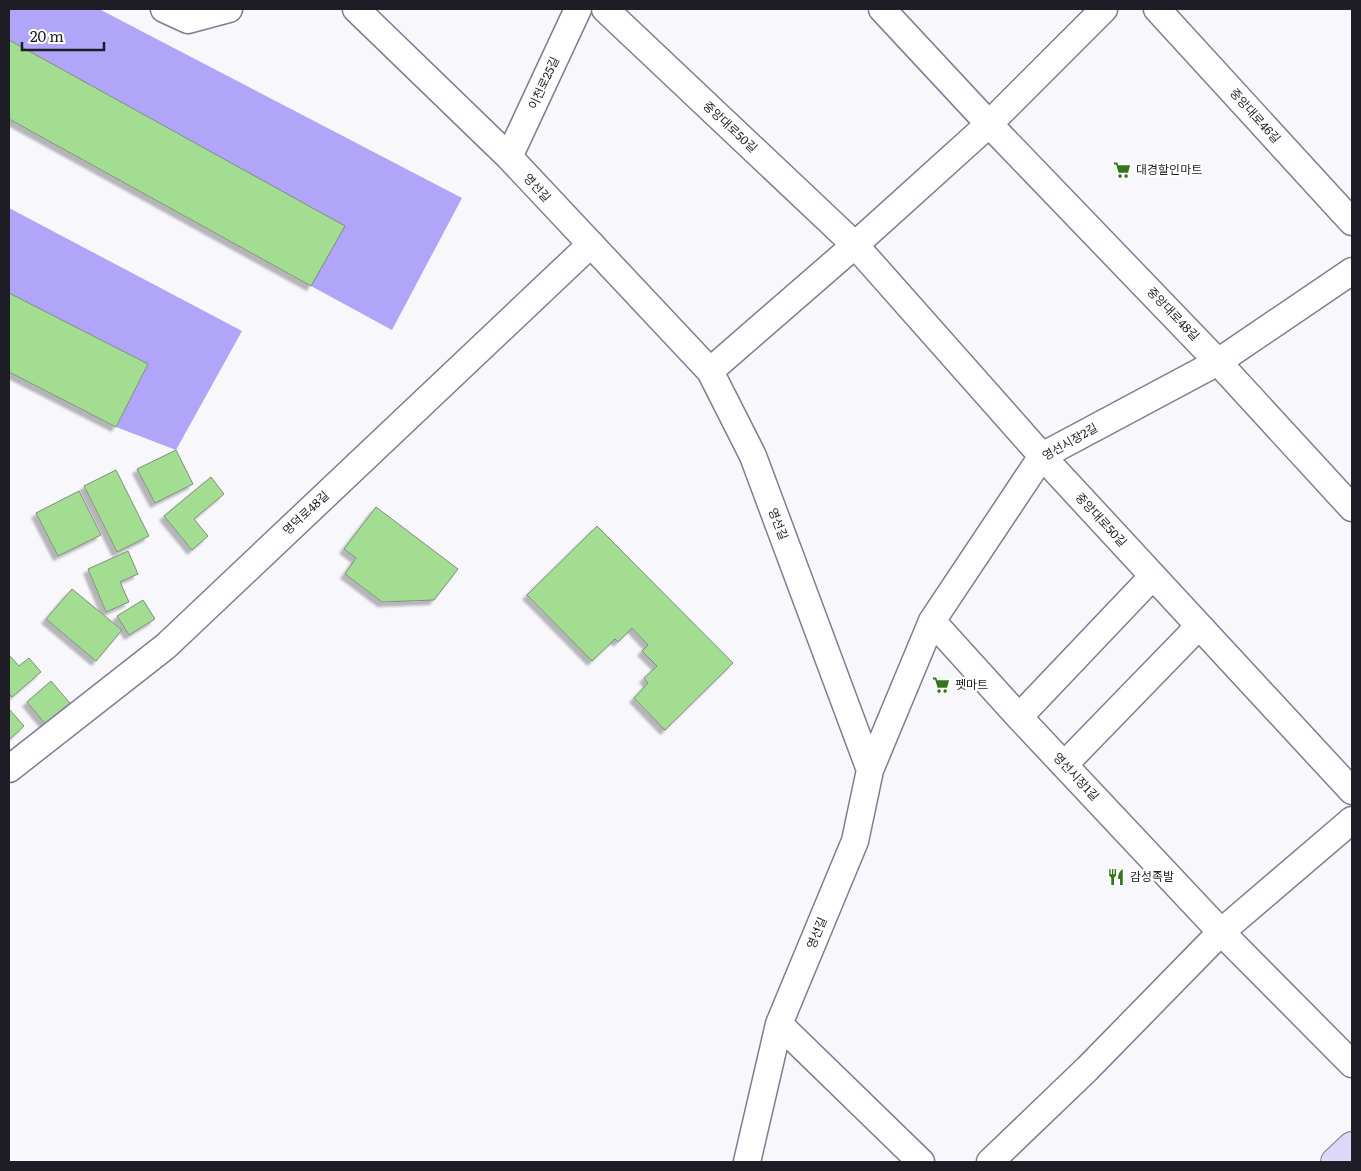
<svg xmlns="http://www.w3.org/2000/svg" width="1361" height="1171" font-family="Literata,'Noto Sans KR',serif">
<defs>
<filter id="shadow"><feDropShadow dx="-4.5" dy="4.5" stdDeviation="1" flood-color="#0004"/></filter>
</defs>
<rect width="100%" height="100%" fill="#f7f7fc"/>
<!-- forest -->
<path fill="#b1a5f9" d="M9,9H99L462,198L392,330L311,286L344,226L9,40Z
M9,208L242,331L176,450L116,427L148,364L9,293Z"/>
<!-- building -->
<path fill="#a2dd91" stroke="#7f8e7a" filter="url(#shadow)" d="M9,40L345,226L311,286L9,119Z
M9,293L148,364L116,427L9,372Z
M176,450L193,484L155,503L137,469Z
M116,470L149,536L117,552L84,486Z
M211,477L224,494L194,519L208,536L192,550L164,516Z
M79,491L101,535L58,556L36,513Z
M376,507L458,569L434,600L382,602L345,574L356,558L344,549Z
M597,526L733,663L665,730L634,698L648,683L644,678L657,666L642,651L648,645L632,628L618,642L615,639L592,661L527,595Z
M128,551L138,574L120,582L129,602L106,612L88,569Z
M72,589L122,630L96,661L46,619Z
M143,600L155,619L129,635L117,616Z
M9,655L19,666L29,658L41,672L12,697L9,693Z
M51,681L75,709L51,731L27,702Z
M9,709L24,726L9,740Z"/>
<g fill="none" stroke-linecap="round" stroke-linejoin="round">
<!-- street casing -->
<g stroke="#7f7d93" stroke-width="29">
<path id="street" d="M164,9L188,20L229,9
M356,9L509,157L710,371L753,456L870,770L855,841L779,1024L747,1162
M605,9L855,245L1042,456L1352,791
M882,9L989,124L1218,362L1352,508
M1157,9L1352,222
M509,157L578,9
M710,371L855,245L989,124L1104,9
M932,621L1019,717L1221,932L1352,1064
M1019,717L1153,576
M1064,765L1199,626
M9,769L166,646L591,244
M870,770L932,621L1042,456L1218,362L1352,271
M779,1024L921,1162
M990,1162L1087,1069L1221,932L1352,820"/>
</g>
<!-- secondary casing -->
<g stroke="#7f7d93" stroke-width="30">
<path id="secondary" d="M1335,1162L1352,1146"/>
</g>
<!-- street -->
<use href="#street" stroke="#fff" stroke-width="26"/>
<!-- secondary -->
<use href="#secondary" stroke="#ded8f8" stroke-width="28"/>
</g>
<!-- icons -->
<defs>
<g id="supermarket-bare" transform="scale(1.35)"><path d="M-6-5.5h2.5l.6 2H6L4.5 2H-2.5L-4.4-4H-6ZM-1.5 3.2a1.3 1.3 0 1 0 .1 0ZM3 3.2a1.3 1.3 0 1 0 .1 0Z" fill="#337718" stroke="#fff" stroke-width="2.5" paint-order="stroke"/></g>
<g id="restaurant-bare" transform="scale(1.35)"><path d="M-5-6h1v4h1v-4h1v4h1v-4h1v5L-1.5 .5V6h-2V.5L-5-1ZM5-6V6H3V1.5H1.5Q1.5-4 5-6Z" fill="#337718" stroke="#fff" stroke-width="2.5" paint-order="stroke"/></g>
</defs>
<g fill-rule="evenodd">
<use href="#supermarket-bare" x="1122" y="170"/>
<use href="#supermarket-bare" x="941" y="685"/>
<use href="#restaurant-bare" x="1116" y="877"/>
</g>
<g text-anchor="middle" stroke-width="4.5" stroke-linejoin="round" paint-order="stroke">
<!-- street labels -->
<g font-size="12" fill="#1e1d26" stroke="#fff">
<text transform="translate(544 83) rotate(-65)" y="4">이천로25길</text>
<text transform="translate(1255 116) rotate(48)" y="4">중앙대로46길</text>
<text transform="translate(730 127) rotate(43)" y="4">중앙대로50길</text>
<text transform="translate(537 188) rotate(47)" y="4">영선길</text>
<text transform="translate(1173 314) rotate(46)" y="4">중앙대로48길</text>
<text transform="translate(1070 442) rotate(-30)" y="4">영선시장2길</text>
<text transform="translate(306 513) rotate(-43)" y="4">명덕로48길</text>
<text transform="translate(1101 520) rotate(47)" y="4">중앙대로50길</text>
<text transform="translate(778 524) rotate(69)" y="4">영선길</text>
<text transform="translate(1076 777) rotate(47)" y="4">영선시장1길</text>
<text transform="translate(817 933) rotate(-68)" y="4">영선길</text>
</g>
<!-- poi labels -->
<g font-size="12" fill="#1e1d26" stroke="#fff" text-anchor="start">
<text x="1136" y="174">대경할인마트</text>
<text x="955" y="689">펫마트</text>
<text x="1130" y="881">감성족발</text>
</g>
</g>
<!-- border -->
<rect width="1361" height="1171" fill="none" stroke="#1e1d26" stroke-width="20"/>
<!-- scale -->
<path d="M22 42v8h82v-8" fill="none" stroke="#1e1d26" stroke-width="2.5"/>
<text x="30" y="42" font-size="15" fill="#1e1d26" stroke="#ffffff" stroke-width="4" paint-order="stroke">20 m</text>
</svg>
